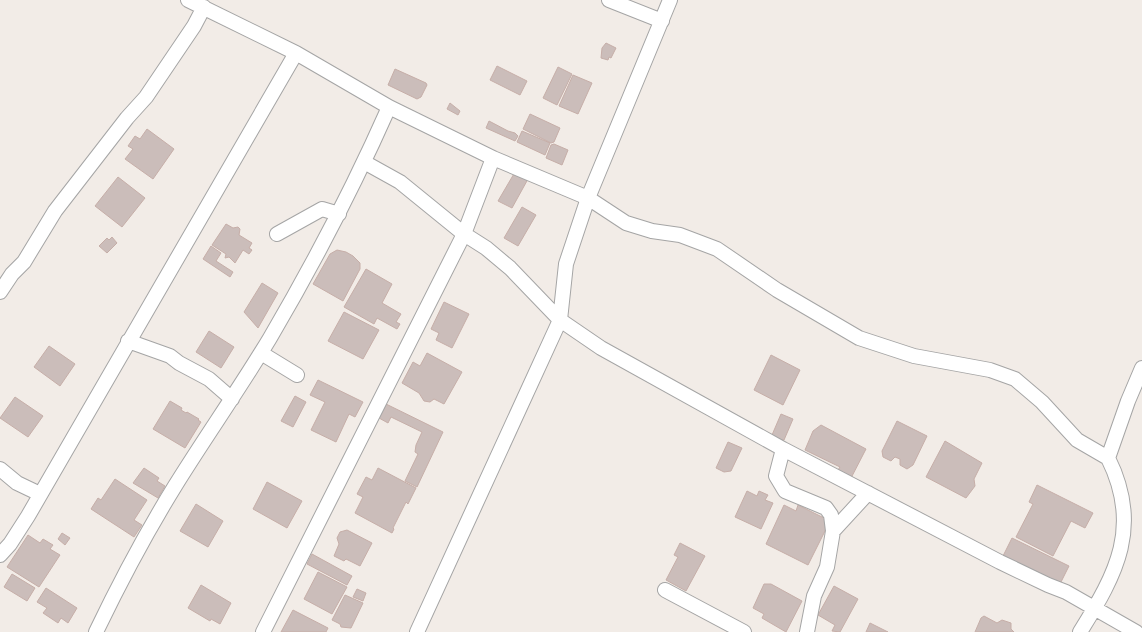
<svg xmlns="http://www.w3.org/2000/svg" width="1142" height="632" font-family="'Roboto Condensed',sans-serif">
<rect width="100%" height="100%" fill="#f2ece7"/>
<!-- building -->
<path fill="#cbbdba" stroke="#c6aea8" d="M606,43L616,48L611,58L609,57L608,60L601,58L602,48Z
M497,66L527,81L520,95L490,80Z
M558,67L572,74L557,105L543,98Z
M395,69L426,83L427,85L421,97L417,99L388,85Z
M573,75L592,83L578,114L559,106Z
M450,103L460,111L458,115L447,109Z
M530,114L560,128L554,142L551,143L523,129Z
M489,121L508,131L515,133L518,136L515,141L486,128Z
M147,129L174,149L153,179L125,159L133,149L128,146L135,136L140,139Z
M522,131L550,143L545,155L517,142Z
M554,144L568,150L562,165L546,158L551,145Z
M515,172L528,179L512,208L498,201Z
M118,177L145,198L122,227L95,206Z
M522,207L536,215L518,246L504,238Z
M226,224L233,228L238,227L240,229L239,235L252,243L249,248L252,250L249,254L243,250L235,263L229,257L225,258L226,254L212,245Z
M112,237L117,243L107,253L99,246L107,238L109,240Z
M211,246L221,253L216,261L233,272L230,277L203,259Z
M337,250L346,252L353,256L360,263V269L343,301L313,284L330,254Z
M366,269L392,284L382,303L401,314L396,322L400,324L397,329L377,318L374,324L344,307Z
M262,283L278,293L258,328L244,312Z
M444,302L469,314L452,348L436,340L439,333L431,329Z
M344,312L379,330L363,359L328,341Z
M209,331L234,347L221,368L196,352Z
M49,346L75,364L60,386L34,367Z
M427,353L462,372L444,404L434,399L430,402L424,401L419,393L402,383L413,362L420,366Z
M771,355L800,370L783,405L754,390Z
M318,380L363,402L355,417L349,414L336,442L311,430L325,402L310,395Z
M295,396L306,402L293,427L281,421Z
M15,397L43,416L28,437L0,418Z
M170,401L182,408L181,410L186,413L187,412L199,419L198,420L201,422L185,448L153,429Z
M386,404L443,432L417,487L405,481L418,454L415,452L416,445L422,432L391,417L388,423L379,418Z
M781,414L793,419L784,440H777L772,435Z
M897,421L927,436L913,465L907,469L900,465V459L895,457L891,461L883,457L882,451Z
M821,425L866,449L850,480L836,473L840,467L805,450L813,431Z
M945,441L982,463L974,479L975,486L966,498L926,477Z
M728,442L742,448L731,471L724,472L716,468Z
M144,468L159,478L157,481L165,486L158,498L133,483Z
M378,468L416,488L408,504L406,502L393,528L394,529L392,533L355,513L363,497L357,494L366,477L372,480Z
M115,479L147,500L134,520L142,525L134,537L91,509L98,498L101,500Z
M267,482L302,501L287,528L253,509Z
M1037,485L1093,513L1085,528L1071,521L1053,556L1016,537L1033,504L1029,502Z
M747,491L757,496L759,491L768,495L765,500L773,503L761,529L735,517Z
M196,504L223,521L208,547L180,531Z
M784,505L796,511L798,505L830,521L808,565L766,544Z
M347,530L372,543L360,566L346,559L344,561L334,556L339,544L337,538L340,532Z
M62,533L70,538L65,545L58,539Z
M28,535L40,543L43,539L53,545L50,549L60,555L39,587L7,567Z
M1012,538L1069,566L1060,584L1003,556Z
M680,543L705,556L686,591L666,580L678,557L674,555Z
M312,554L352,576L347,585L307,564Z
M318,572L347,587L332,614L304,599Z
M12,574L35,588L27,601L4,587Z
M764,584H771L802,601L786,632L762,618L764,614L753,608Z
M201,585L231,603L220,624L211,619L210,621L188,608Z
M834,586L858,599L840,632L832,631L835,625L818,615Z
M46,588L77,608L68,623L61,618L58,623L43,613L47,608L37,602Z
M357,589L366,593L363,601L353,597Z
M345,595L363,603L351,628L341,627L340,624L332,620Z
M293,610L328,628L326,632H281Z
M984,616L997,623L1002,620L1011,623V629L1014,632H975L981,618Z
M870,623L888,632H866Z"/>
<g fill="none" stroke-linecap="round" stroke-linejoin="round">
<!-- street casing -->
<g stroke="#a5a5a5" stroke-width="16">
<path id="street" d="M188,0L296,53L389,107L493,158L464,234L263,632
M609,0L662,21
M493,158L588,198L626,223L652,231L680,235L717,249L777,290L859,338L914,356L990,370L1015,379L1042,402L1077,440L1108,458
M364,162L400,182L464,234L486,248L510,268L560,320L601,348L783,449
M277,234L322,209L339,214
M0,292L12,274L24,262L55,211L127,118L146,97L194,26L204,7
M128,341L170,356L179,363L209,379L232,399
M261,353L297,375
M0,469L17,483L40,494
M833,531L868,493
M0,555L10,544L28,516L296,53
M665,590L744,632
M96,632C120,582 146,533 175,486C206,436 240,388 270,338C314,263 354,186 389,107
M417,632L560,320L566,264L588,198L670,0
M807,632L814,596L827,567L833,531L831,515L826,508L785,491L776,476L783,449L1000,562L1048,585L1066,592L1136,632
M1080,632C1117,573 1142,526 1108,458L1128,401L1142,368"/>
</g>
<!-- street -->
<use href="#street" stroke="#fff" stroke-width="14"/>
</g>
</svg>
